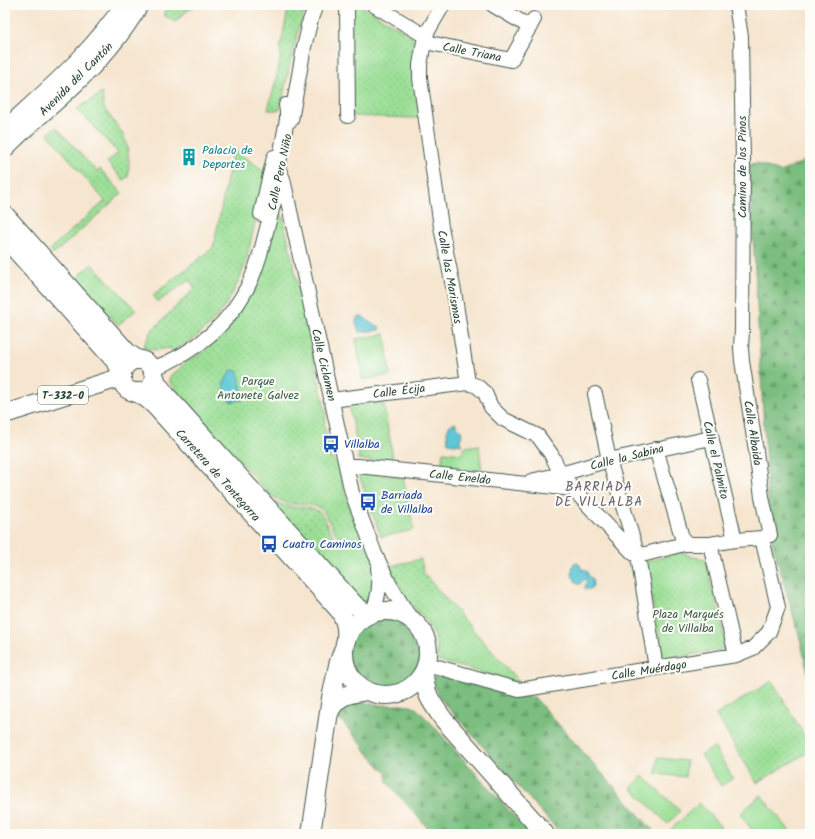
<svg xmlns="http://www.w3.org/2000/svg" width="815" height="839" font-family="Kalam,sans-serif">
<defs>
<pattern id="green-dots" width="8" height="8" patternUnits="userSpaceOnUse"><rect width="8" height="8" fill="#9bdf96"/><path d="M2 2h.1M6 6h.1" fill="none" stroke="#85c082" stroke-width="1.8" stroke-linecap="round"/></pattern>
<pattern id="forest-firs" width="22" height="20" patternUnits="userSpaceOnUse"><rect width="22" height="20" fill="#7cbe7f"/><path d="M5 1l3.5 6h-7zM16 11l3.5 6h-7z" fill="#659c69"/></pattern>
</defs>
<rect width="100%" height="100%" fill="#fdfcf7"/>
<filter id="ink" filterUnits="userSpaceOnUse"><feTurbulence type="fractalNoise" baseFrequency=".025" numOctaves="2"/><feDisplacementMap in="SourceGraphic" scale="8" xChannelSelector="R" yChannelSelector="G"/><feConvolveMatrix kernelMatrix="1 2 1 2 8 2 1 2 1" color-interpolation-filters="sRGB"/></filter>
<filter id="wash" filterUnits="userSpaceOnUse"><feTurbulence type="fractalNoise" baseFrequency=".012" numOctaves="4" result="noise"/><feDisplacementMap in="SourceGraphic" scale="16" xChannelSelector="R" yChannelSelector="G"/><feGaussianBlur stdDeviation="0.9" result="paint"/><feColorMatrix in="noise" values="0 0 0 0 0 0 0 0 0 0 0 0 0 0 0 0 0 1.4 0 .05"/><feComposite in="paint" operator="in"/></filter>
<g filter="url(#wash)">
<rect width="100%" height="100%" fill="#f6e5cf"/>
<!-- green -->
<path fill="url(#green-dots)" stroke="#5d8e65" d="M168,5H196L187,11L175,22L164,15Z
M289,5H307C294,39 288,75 280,110H268C271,97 283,59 280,48Z
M347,5H360L412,36L417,54L420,117L414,118L348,116Z
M102,93L104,108L124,136L128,150L129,163L128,177L123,180L107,162L118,153L77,109Z
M56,127L97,172L100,169L122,193L54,254L50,249L105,201L48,134Z
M234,150L266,172C263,189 258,206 255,223C251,239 248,255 243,270C229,307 208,334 173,351L169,348L157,350L143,348L151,331L195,288L189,280L158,302L153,295L213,248L232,155Z
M278,213L281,214L283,217L326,413L324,425L331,457L339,467L345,495L368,537C347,543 338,543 329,521C326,515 323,509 317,507C310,503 301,505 293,504C284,503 277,499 270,495L171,384L169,379L171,375L178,370L185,363L201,353L218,339L227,329L239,313Z
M92,264L136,310L118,325L76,278Z
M383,400L394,464L358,459L359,454L349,405Z
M358,472L403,477L414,530L381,537Z
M273,502C279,504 285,506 291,507C299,508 308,506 316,510C323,513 325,520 328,527C337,547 351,546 369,540L379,576L363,619L347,634Z
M682,552L692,557L705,559L720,615L727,649L663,659L645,562Z
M421,559L424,574L519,682H516L437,660C439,631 425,622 410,602C402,591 394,578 390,566Z
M772,681L810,745V751L757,783L716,715Z"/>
<!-- forest -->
<path fill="url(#forest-firs)" stroke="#4e7e5a" d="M810,156V684L801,642L770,535L749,164L757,163L780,172L807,160Z
M345 654a42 42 0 1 1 84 0a42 42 0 1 1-84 0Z
M435,674L513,696L534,697L656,834H561L443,702C437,694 431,684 435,674Z
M359,702L382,705H402L411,706L417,709L430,722L530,834H433L387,782L386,773L362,747L363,746L337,716C341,707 348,703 359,702Z"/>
<!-- pitch -->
<path fill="#9bdf96" stroke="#5d8e65" d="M385,334L390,375L363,380L356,339Z
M479,445L482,473L441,468L443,452L462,454L464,447Z
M714,747L733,778L721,786L701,755Z
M658,758L687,761L685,777L656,774Z
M643,776L680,811L668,824L631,788Z
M761,795L792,834H755L740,814Z
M699,803L721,827L714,834H666Z"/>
<!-- water -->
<path fill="#5cc7d6" stroke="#3e8285" d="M362,316L375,326H379L380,330L359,332L356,323L357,317Z
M231,370L238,371L240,380L243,400L230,402L223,385Z
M456,423V426C463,429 463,436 459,441L462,442V445L448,443L447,431L450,425Z
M574,563H577L580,565L581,569L586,570L588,573V576L592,578L593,585L592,588L589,589H585V585L587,582L585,579L579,585C572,578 570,573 574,563Z"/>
</g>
<g filter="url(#ink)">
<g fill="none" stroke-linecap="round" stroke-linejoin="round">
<!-- minor casing -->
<g stroke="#3f564b" stroke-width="16">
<path id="minor" d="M347,5L348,116
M374,5L425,36L430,43L511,60L534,19
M443,5L425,36L420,65V78L441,227L454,291L468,383
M493,5L530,27
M308,26L316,5
M286,105L287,111V119L278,168L283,179L352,493L375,554L391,587L410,618
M291,120L304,47L311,19
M261,214L274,157
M152,369C195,353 230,324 250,282C257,266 262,249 266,232C271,214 276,195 281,176
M698,380L735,540
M595,394L609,460L638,556L684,544H710L735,540L762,538L770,535L762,497L756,451L742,361L741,348L742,330L743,162L741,37L736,5
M331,400L468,383L477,386L485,393L491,407L503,419L538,436L551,454L561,474L573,489L633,553L638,556L656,668
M656,449L684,544
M346,466H358L573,489
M531,481L561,474L609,460L711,438
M710,544L736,655
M371,614C379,599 381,585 378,568
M427,664L519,690L736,655L753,648L769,632L778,607L762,538"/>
</g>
<!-- major casing -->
<g stroke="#3f564b" stroke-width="20">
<path id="major" d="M5,130C47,91 92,54 124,5
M5,148C26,126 49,108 71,87C97,63 121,36 139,5
M5,215L127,352L138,360
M5,238L116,362L121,371L122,377
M154,374L157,383L166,395L354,604L363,611L371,614
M135,392C167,394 153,349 130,362C120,368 119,382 127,389C131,392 135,392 139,394C146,397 151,402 156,407L339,610C346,620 347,629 346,641
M5,414L122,377
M344 653a42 42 0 1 1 84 0a42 42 0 1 1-84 0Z
M424,672C425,695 431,702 444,720L545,834
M329,714C335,696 350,693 367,691
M311,834L331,698L338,665L343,650"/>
</g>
<!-- minor -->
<use href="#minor" stroke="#fff" stroke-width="14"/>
<!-- major -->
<use href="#major" stroke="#fff" stroke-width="18"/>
</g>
</g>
<!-- icons -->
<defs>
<g id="building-bare" transform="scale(1.38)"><path d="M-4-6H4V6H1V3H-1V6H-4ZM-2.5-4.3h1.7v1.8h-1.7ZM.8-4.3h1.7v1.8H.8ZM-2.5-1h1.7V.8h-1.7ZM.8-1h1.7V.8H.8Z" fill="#0f9aa8" stroke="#fdfcf7" stroke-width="2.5" paint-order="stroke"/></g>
<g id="bus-bare" transform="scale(1.38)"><path d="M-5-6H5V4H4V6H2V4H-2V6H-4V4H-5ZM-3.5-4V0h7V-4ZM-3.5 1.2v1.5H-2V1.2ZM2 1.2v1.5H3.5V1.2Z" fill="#1a4fb4" stroke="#fdfcf7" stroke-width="2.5" paint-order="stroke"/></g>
</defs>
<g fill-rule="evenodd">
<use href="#building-bare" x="189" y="157"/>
<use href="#bus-bare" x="331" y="444"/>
<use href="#bus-bare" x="368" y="502"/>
<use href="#bus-bare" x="269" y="544"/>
</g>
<g text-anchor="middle" stroke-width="4" stroke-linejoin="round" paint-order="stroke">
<!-- shield labels -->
<rect fill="#fdfcf7" stroke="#62766e" stroke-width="1" x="38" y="386" width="50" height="18" rx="3"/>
<g font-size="11" font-weight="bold" fill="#1f3d34">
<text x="63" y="399">T-332-0</text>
</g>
<!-- street labels -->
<g font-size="12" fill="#1f3d34" stroke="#fdfcf7">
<text transform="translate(472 52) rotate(11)" y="4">Calle Triana</text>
<text transform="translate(76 79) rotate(-45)" y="4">Avenida del Cantón</text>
<text transform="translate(742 167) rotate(-90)" y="4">Camino de los Pinos</text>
<text transform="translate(280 172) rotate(-78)" y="4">Calle Pero Niño</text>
<text transform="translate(450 277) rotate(80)" y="4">Calle las Marismas</text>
<text transform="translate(324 365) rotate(77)" y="4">Calle Ciclamen</text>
<text transform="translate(399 391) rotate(-7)" y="4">Calle Écija</text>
<text transform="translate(753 433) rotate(81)" y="4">Calle Albaida</text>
<text transform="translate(627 457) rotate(-14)" y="4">Calle la Sabina</text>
<text transform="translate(716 460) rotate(77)" y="4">Calle el Palmito</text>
<text transform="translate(218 475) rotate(48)" y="4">Carretera de Tentegorra</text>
<text transform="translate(460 477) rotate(6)" y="4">Calle Eneldo</text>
<text transform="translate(649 670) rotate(-9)" y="4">Calle Muérdago</text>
</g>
<!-- culture labels -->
<g font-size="12" fill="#0d838f" stroke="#fdfcf7" text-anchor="start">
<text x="202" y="154">Palacio de<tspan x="202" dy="14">Deportes</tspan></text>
</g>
<!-- park labels -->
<g font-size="12" fill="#385d48" stroke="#fdfcf7">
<text x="258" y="385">Parque<tspan x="258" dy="14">Antonete Galvez</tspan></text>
<text x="688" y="618">Plaza Marqués<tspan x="688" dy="14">de Villalba</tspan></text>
</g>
<!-- transit labels -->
<g font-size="12" fill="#164399" stroke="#fdfcf7" text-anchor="start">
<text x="344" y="448">Villalba</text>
<text x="381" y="499">Barriada<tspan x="381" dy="14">de Villalba</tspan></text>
<text x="282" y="548">Cuatro Caminos</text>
</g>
<!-- neighbourhood labels -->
<g font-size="13" letter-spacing="1" fill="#62606d" stroke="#fdfcf7">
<text x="599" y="491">BARRIADA<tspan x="599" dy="15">DE VILLALBA</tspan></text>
</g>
</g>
<!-- margin -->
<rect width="815" height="839" fill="none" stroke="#fdfcf7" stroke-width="20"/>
</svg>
